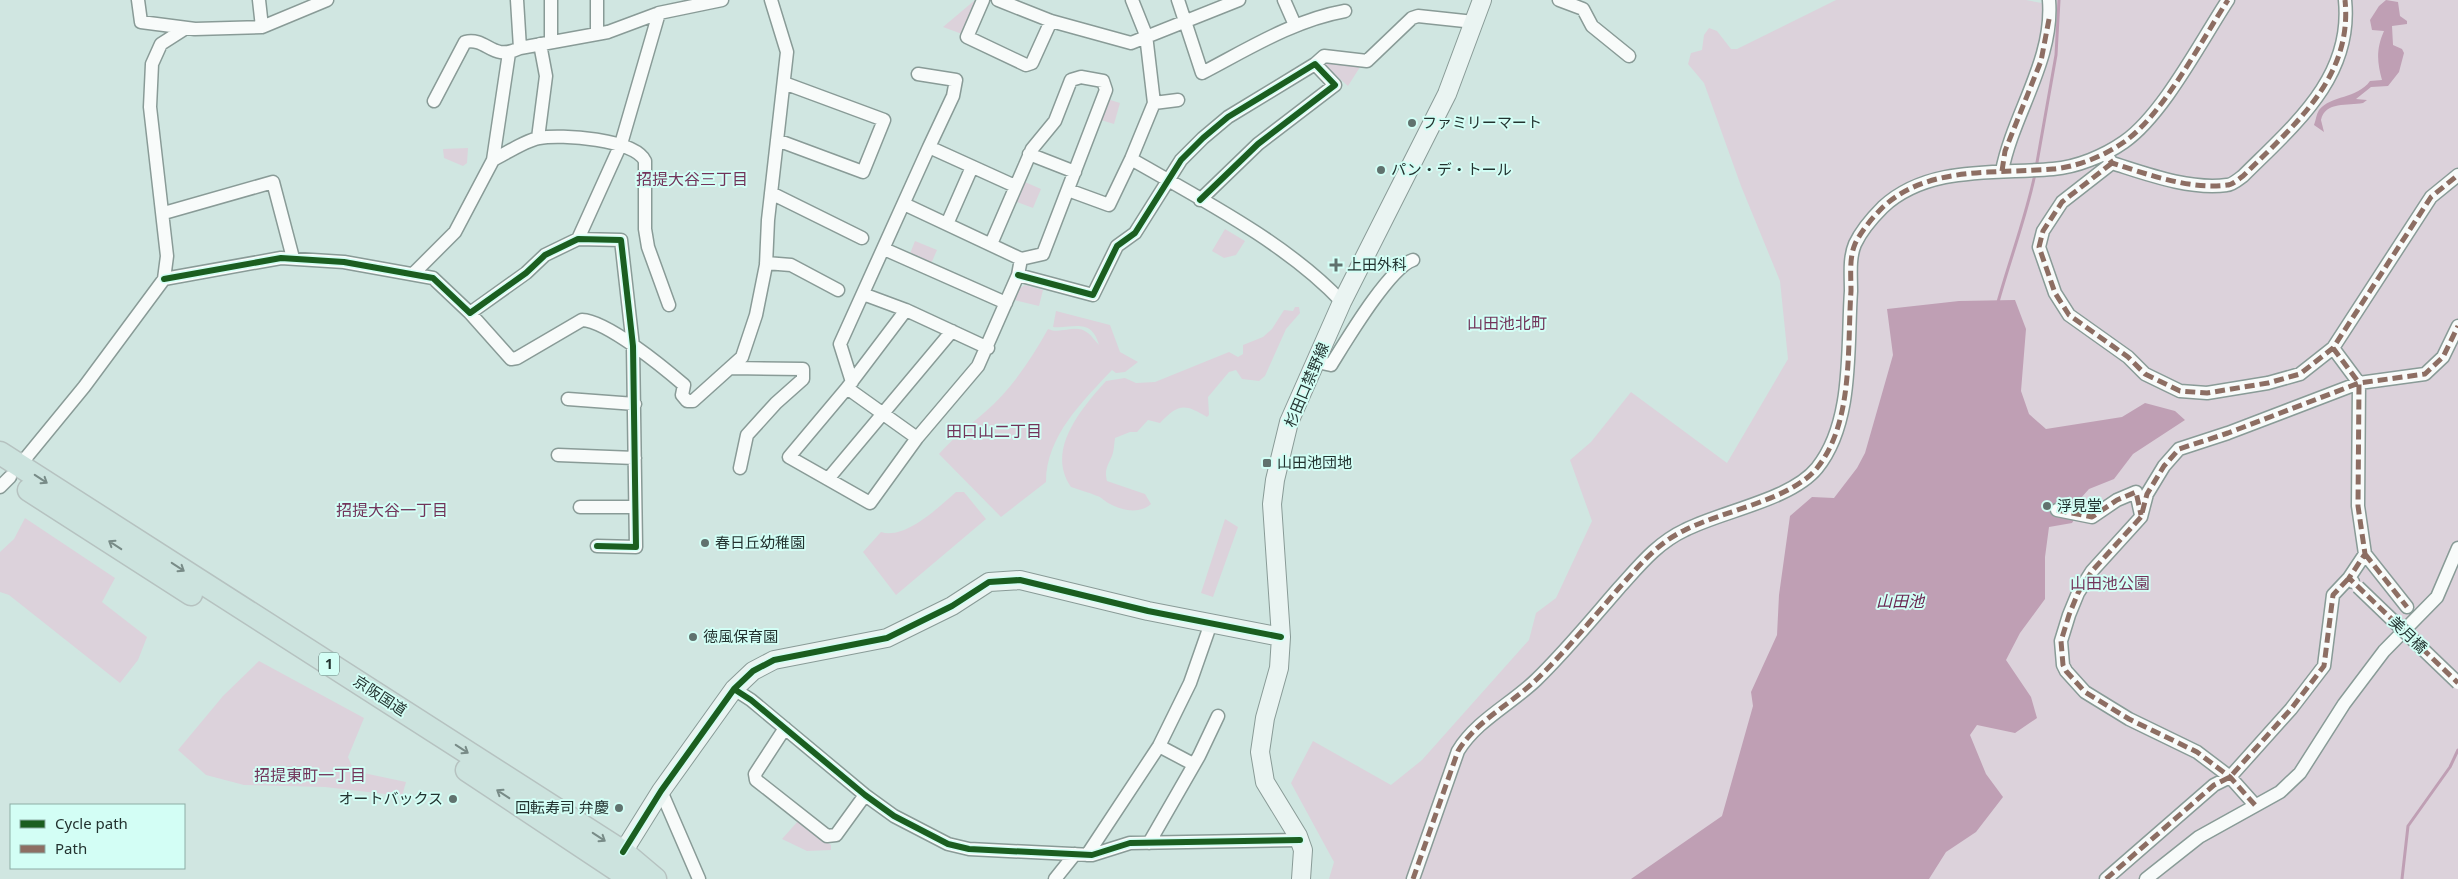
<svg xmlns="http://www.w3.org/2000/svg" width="2458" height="879" font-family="'Noto Sans','Noto Sans JP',sans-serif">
<rect width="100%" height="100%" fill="#d0e6e1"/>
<!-- green -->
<path fill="#dcd2db" d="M975,0L962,34L943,27Z
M1836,0H2026L2047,4L2052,0H2458V879H1329L1334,862L1291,783L1313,741L1391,785L1422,760L1529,640L1536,613L1556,598L1592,521L1570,460L1591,442L1631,392L1727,463L1788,359L1780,281L1741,186L1704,83L1688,64L1691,53L1702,50L1704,35L1709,28L1717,31L1731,49H1737Z
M1327,58L1360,67L1348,86L1323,64Z
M1107,99L1120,103L1114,124L1101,120Z
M468,148L467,163L463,166L444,158L443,149Z
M1025,182L1041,189L1033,208L1017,202Z
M1225,229L1245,241L1236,255L1224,258L1212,251Z
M915,241L937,250L930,266L909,256Z
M1025,285L1043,290L1039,306L1014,300L1017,290Z
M1295,307H1299L1300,313L1286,329L1265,376L1259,381L1242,379L1236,370L1229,372L1208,397L1209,415L1207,417C1184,403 1178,404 1160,423L1148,420L1137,432H1130L1115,438C1114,444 1114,451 1112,456C1108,465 1104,470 1107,481L1145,494L1151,504C1140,514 1123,511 1110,504C1105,502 1102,497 1097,496C1088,492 1079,490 1071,487C1045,450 1082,408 1106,381L1125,378L1136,383L1155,382L1229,352L1238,357L1243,354V345L1263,337L1272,329L1284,310L1293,311Z
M1056,311L1110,325L1120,352L1138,362L1125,372L1116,373L1112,370C1083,401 1046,436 1046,482L1001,517L939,454C953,438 969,426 985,412C1011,390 1032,358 1048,329C1062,335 1075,323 1088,333C1092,336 1095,341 1099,345C1091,317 1073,329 1053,327Z
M956,492H964L986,519L896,595L863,552L881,532C905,540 939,507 956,492Z
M25,518L115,578L102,602L147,637L138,660L120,683L9,595L0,592V552L14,539Z
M1225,519L1238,527L1213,597L1201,593Z
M259,661L364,718L348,757L354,771L406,782L402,796L325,787L244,785L206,775L178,750L223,696Z
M798,821L831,845V850L807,851L782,839Z"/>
<!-- water -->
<path fill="#bf9fb4" d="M2386,0L2398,2L2400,16L2407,21V24L2392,26L2393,45L2402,49L2404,53L2399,72L2388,86L2371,87L2356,99L2367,100L2363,103C2348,106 2325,101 2321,120L2324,132L2314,125C2316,120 2316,115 2319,110C2331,95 2357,99 2370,81L2382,80C2377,62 2376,49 2384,31L2372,30L2370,20L2379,6Z
M2015,300L2026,329L2021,391L2029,414L2046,429L2122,417L2145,403L2175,411L2185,420L2133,454L2114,479L2089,489L2080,499L2079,512L2072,523L2049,527L2045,557V599L2020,633L2006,660L2031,697L2037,718L2015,733L1977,725L1970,735L1986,774L2003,797L1976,832L1946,852L1929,879H1631L1722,816L1753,706L1751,692L1777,635L1779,595L1790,516L1812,497L1834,498L1857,468L1865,453L1893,355L1887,309L1959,301Z"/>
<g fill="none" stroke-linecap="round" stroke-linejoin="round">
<!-- stream -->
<path stroke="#bf9fb4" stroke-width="3" d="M2036,168L2056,55L2059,0
M1998,302C2010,259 2026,217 2035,174
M2402,879L2408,826L2450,767L2458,750"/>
<!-- street casing -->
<g stroke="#899b97" stroke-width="15">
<path id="street" d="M138,0L141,22L195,29L262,27L327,0
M259,0L262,27
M517,0L520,48
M983,0L967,37L1026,65L1032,63L1051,21
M998,0L1051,21L1131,43L1239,0
M1178,0L1202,73C1248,49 1294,20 1345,11
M1284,0L1295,25
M1559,0L1583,9L1592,26L1629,56
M597,34V0
M551,42V0
M1315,64L1324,56L1367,61L1412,18L1418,16L1474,22
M918,74L956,80L953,96L929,147
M434,101L465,42C488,37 491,62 520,48L608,32L659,13
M1154,103L1178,100
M538,138L546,76L540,44
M777,140L863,172L884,120L784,83
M1029,154L1075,172
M2107,156L2112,163C2147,174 2189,190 2227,185C2232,185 2239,179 2243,176C2293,126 2353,78 2345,0
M1131,159C1201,199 1288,244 1342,302
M493,160C505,154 526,140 539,138C561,134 635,139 645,161V229L648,247L669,305
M2112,163L2062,202L2043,231L2039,247L2055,293L2069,315L2128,357L2145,374L2180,391L2207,393L2268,383L2300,374L2333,348L2431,197L2458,175
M2002,171C2013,114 2054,60 2049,0
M1068,190L1109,205L1131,159L1154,103L1146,35L1132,0
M771,193L862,238
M904,204L1021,259L1043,254L1106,90L1103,81L1081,77L1071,80L1055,121L1032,149L991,244
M164,213L273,182L293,258
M947,224L972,167
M578,239L621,144L659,13L722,0
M884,249L1006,303
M766,263L791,265L838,290
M414,273L455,232L493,160L509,53
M1018,275L1093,295L1117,246L1135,233L1181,160L1203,138L1228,117L1315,64L1335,85L1258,144L1200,200
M164,279L281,258L344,262L433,278L470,313L526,273L545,255L578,239L621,240L633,346L636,547L597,546
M863,294L906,310L988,348
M906,310L847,388L789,457L870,503L917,438L978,366L1018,275L1021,259
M470,313L511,359L517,358L582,320C607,321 663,367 684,385L682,395L687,401H693L742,357L756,315L766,265L768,220L787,52L771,0
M2333,348L2359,383L2358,506L2365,554L2349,578L2353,582
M1317,362L1331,365C1346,341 1389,268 1413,260
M732,368L803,369V379L776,403L747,435L740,468
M852,382L840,344L929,147L1015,186
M847,388L917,438
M568,399L635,404
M558,455L635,458
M20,465L84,387L164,279L167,256L150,107L152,64L161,44L186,28
M828,479L952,331
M0,487L10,477
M580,507H634
M2057,510L2092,517L2117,500L2136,492L2141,515
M2365,554L2407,607
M734,689L751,700L865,795L894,816L948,844L969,849L1092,855L1130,843L1300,840
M785,728L755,774L756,780L827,836L836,835L865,795
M1159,746L1193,764
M661,791L699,879
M2255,805L2230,777L2197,752L2129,719L2085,692L2066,671L2063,665L2061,641L2069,615L2078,593L2092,571L2141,517L2147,494L2164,466L2179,449L2228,433L2359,383L2425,374L2443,357L2458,326
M1149,843L1199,756L1218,716
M1087,855L1159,746L1190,683L1211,623
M1055,879L1075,854
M1413,879L1458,751C1476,721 1511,704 1536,680C1565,652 1592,619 1619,588C1639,566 1657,543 1685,530C1722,511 1791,500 1817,468C1854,422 1847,347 1851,291C1851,276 1849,258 1855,244C1861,231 1873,217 1883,207C1928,165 1997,174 2053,169C2077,167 2104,156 2124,142C2163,115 2201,41 2228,0
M2106,879L2214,785L2230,777L2291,709L2324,666L2333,595L2349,578
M2146,879L2199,837L2280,792L2300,773L2344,704L2384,651L2437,597L2458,548"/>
</g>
<!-- secondary casing -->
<g stroke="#899b97" stroke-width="20">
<path id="secondary" d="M623,852L661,791L734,689L753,671L774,660L887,638L952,606L989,582L1020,580L1148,611L1281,637
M1301,879L1303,850L1298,836L1265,782L1260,752L1265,718L1279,668L1281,637L1272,504L1275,480L1289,422L1342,302L1447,94L1482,0"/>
</g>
<!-- highway casing -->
<g stroke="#b6c2c0" stroke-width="25">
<path id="highway" d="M0,453L623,852L655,879
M29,490L191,594
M467,770L631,879"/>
</g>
<!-- street -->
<use href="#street" stroke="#f8fbfa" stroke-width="12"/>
<!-- secondary -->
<use href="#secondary" stroke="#eaf4f2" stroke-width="18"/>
<!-- highway -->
<use href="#highway" stroke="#cce3de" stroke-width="22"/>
<!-- street-bridge casing -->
<g stroke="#899b97" stroke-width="15" stroke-linecap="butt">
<path id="street-bridge" d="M2358,587L2458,683"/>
</g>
<!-- street-bridge -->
<use href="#street-bridge" stroke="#f8fbfa" stroke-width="12"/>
<!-- quiet -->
<path stroke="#8d6e63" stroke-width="5" stroke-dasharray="10 5" stroke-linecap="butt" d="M2110,160L2112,163C2147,174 2189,190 2227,185C2232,185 2239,179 2243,176C2293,126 2353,78 2345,0
M2112,163L2062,202L2043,231L2039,247L2055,293L2069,315L2128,357L2145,374L2180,391L2207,393L2268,383L2300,374L2333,348L2431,197L2458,175
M2002,171L2005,151L2041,61L2050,14
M2333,348L2359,383L2358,506L2365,554L2349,578L2458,683
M2057,510L2092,517L2117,500L2136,492L2141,515
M2365,554L2407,607
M2255,805L2230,777L2197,752L2129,719L2085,692L2066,671L2063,665L2061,641L2069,615L2078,593L2092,571L2141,517L2147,494L2164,466L2179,449L2228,433L2359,383L2425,374L2443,357L2458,326
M1413,879L1458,751C1476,721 1511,704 1536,680C1565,652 1592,619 1619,588C1639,566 1657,543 1685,530C1722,511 1791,500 1817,468C1854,422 1847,347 1851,291C1851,276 1849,258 1855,244C1861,231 1873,217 1883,207C1928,165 1997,174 2053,169C2077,167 2104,156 2124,142C2163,115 2201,41 2228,0
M2106,879L2214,785L2230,777L2291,709L2324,666L2333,595L2349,578"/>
<!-- cycleway casing -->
<g stroke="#d3fef5" stroke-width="9">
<path id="cycleway" d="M1018,275L1093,295L1117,246L1135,233L1181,160L1203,138L1228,117L1315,64L1335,85L1258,144L1200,200
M164,279L281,258L344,262L433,278L470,313L526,273L545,255L578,239L621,240L633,346L636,547L597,546
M734,689L751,700L865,795L894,816L948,844L969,849L1092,855L1130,843L1300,840
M623,852L661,791L734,689L753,671L774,660L887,638L952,606L989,582L1020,580L1148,611L1281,637"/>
</g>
<!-- cycleway -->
<use href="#cycleway" stroke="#1b5e20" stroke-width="6"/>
</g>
<!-- one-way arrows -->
<defs><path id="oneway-shaft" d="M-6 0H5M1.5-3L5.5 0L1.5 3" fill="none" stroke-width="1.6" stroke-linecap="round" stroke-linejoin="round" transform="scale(1.25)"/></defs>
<g stroke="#788b87">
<use href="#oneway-shaft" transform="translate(41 479) rotate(33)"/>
<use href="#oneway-shaft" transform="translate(115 545) rotate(-147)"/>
<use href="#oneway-shaft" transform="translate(178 567) rotate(33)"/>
<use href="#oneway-shaft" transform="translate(462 749) rotate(33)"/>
<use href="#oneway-shaft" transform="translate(503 794) rotate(-147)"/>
<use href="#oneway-shaft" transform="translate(599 837) rotate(33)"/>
</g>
<!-- markers -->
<g fill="#60726e" stroke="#d3fef5" stroke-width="2">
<circle cx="1412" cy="123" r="5"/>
<circle cx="1381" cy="170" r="5"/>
<path d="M1333.5 257.5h5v5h5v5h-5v5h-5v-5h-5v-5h5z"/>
<rect x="1262" y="458" width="10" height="10" rx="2.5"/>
<circle cx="2047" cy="506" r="5"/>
<circle cx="705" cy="543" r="5"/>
<circle cx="693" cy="637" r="5"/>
<circle cx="453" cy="799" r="5"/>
<circle cx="619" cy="808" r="5"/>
</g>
<g text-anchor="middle" stroke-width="4" stroke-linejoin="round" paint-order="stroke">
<!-- shield labels -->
<rect fill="#d3fef5" stroke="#58706b" stroke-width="1" x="319" y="652.5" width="20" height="23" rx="4"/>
<g font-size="14" font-weight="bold" fill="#233330">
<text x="329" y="669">1</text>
</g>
<!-- poi labels -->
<g font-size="15" fill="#233330" stroke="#d3fef5" text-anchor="start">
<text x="1422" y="128">ファミリーマート</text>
<text x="1391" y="175">パン・デ・トール</text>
<text x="1347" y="270">上田外科</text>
<text x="1277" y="468">山田池団地</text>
<text x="2057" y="511">浮見堂</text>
<text x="715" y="548">春日丘幼稚園</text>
<text x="703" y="642">徳風保育園</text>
<text x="443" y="804" text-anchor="end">オートバックス</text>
<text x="609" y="813" text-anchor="end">回転寿司 弁慶</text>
</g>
<!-- street labels -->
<g font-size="15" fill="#233330" stroke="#d3fef5">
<text transform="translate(1307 385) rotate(-67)" y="5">杉田口禁野線</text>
<text transform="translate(2408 635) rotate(44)" y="5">美月橋</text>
<text transform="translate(380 696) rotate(33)" y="5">京阪国道</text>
</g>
<!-- neighbourhood labels -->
<g font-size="16" fill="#72345a" stroke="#d3fef5">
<text x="692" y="185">招提大谷三丁目</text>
<text x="1507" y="329">山田池北町</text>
<text x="994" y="437">田口山二丁目</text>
<text x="392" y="516">招提大谷一丁目</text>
<text x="2110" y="589">山田池公園</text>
<text x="310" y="781">招提東町一丁目</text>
</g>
<!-- water labels -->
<g font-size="16" font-style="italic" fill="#6a2651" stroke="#d3fef5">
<text x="1900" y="607">山田池</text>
</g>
</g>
<!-- legend -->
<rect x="10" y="804" width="175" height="65" fill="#d3fef5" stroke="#8dada6"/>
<rect x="20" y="820" width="25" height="8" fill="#1b5e20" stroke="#8dada6"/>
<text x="55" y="829" font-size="15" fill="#233330">Cycle path</text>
<rect x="20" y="845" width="25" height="8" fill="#8d6e63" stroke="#8dada6"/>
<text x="55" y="854" font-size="15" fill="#233330">Path</text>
</svg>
